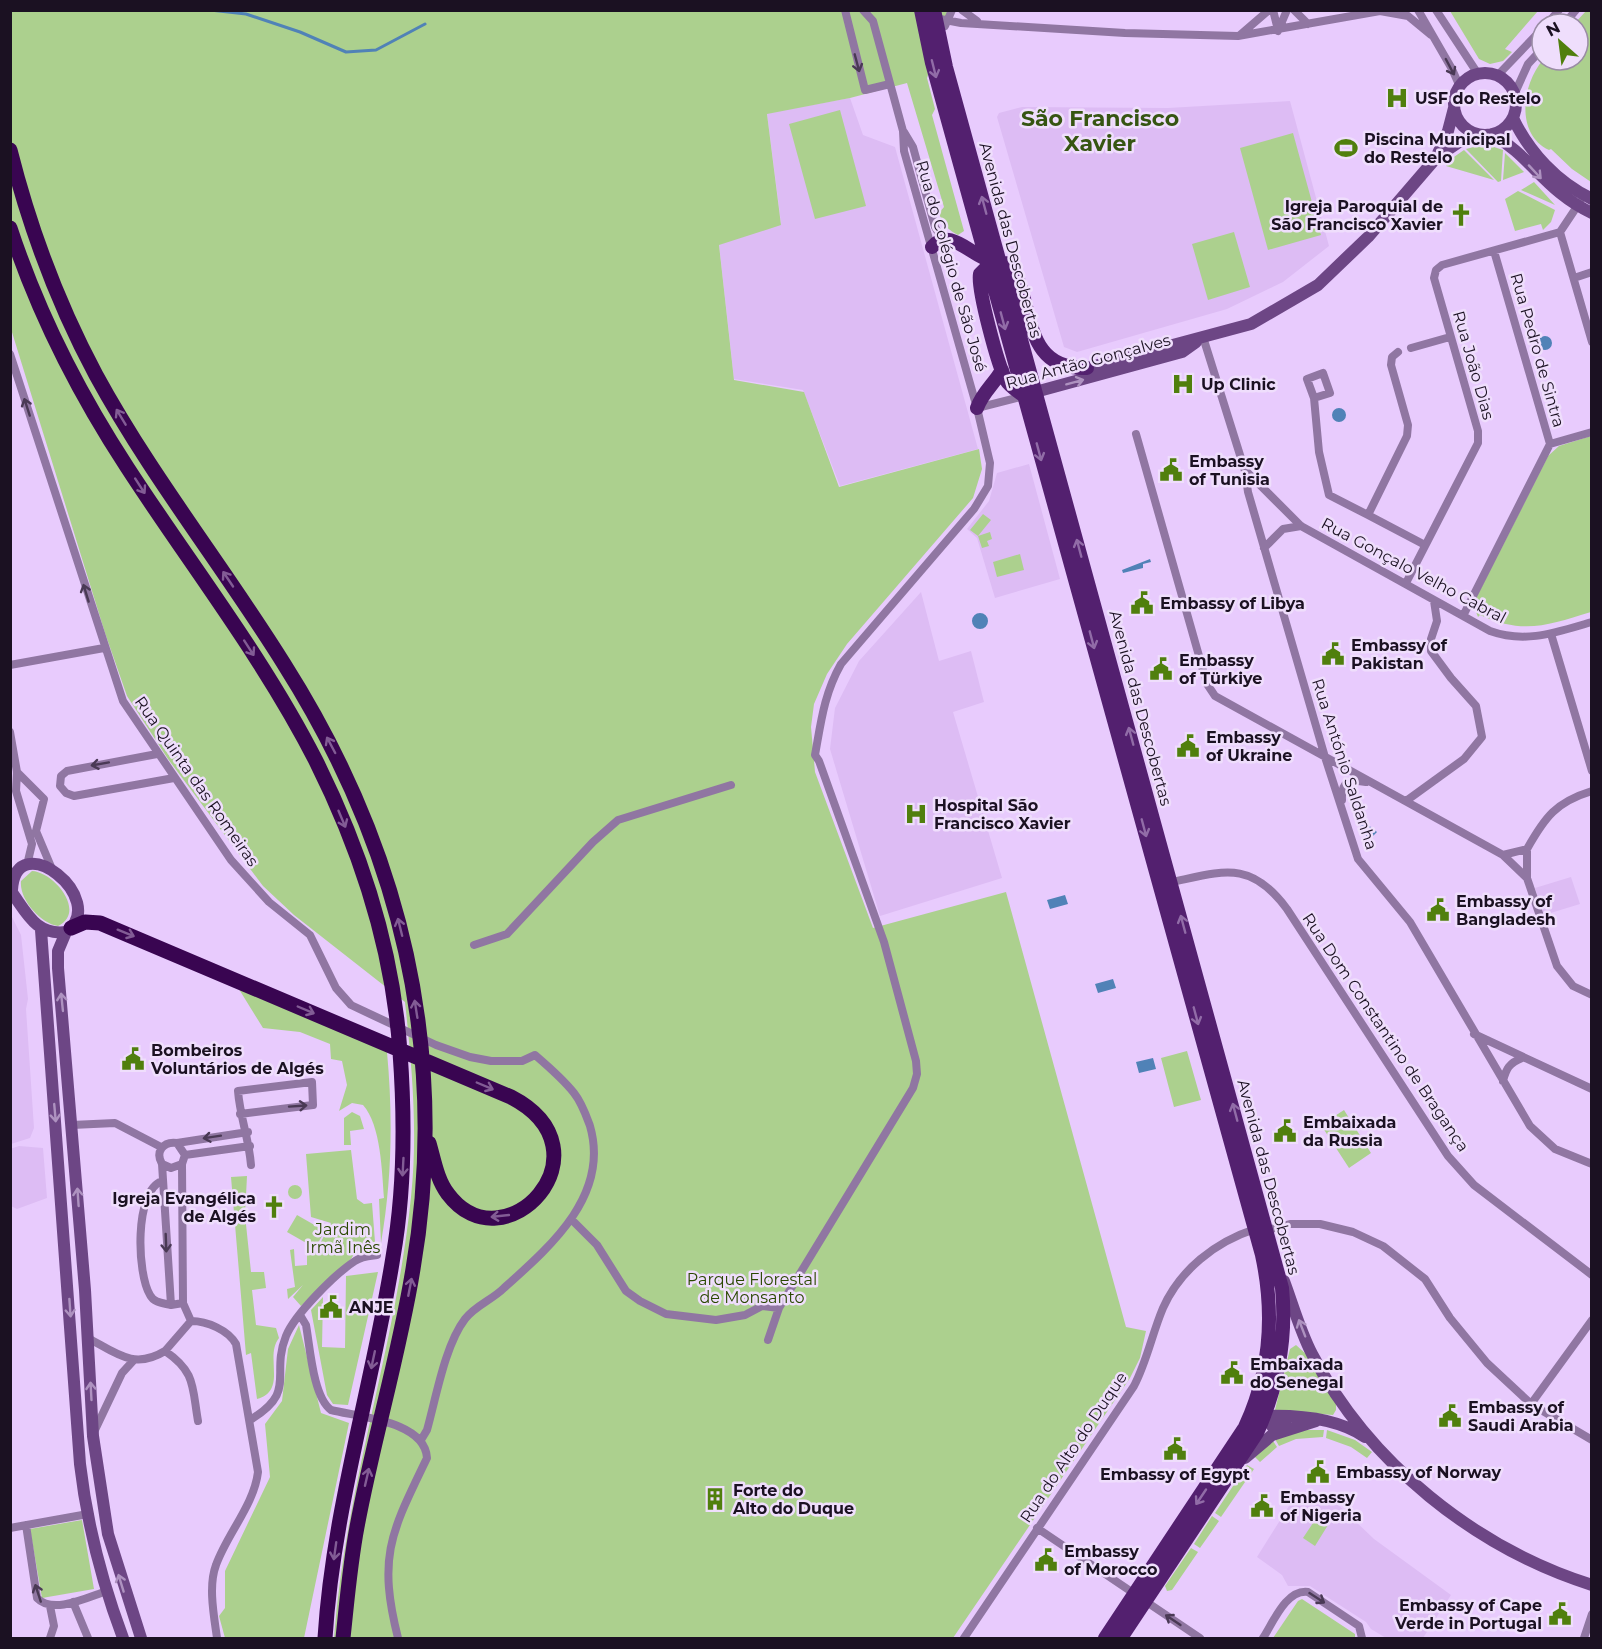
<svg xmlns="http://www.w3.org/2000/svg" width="1602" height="1649" font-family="Montserrat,sans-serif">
<rect width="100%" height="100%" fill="#e8cbfd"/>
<!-- built -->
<path fill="#ddbcf4" d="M850,98L863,135L895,147L978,449L840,486L803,390L734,379L719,244L781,223L767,113Z
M1290,101L1329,246L1283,282L1227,309L1077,352L1064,347L997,117L999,113L1022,107L1168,108Z
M1029,464L1060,579L995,598L977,538L967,529L989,501L997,473Z
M921,592L939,661L971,651L984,702L953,712L1002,878L880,916L830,749L835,708L859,661Z
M1571,877L1580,904L1544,915L1535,888Z
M10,913L21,935L28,999L26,1009L34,1128L30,1138L11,1144Z
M19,1146L43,1148L47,1198L17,1209L11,1206L10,1149Z
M1294,1498L1315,1501L1331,1498L1374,1539L1451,1595L1423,1638H1386L1371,1629L1366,1622L1310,1586H1288L1282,1575L1257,1557Z"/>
<!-- green -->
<path fill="#acd08e" d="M10,11H949L927,78L935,109L932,115L964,231L958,235C949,231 942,223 939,213L944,207L907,83L850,98L767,114L781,225L719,245L734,380L804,392L839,487L979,449L982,469L973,498L847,644L827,674L814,704L811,727L815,772L873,928L1006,892L1126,1327L1146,1331L1140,1358L1130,1378L953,1638H334C345,1488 396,1346 411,1197C418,1132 412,1067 405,1002L294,915L263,886L168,759L127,696L105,633L11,329Z
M1450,11V10L1538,11L1505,49L1512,52L1503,61L1490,64L1479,59Z
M1586,11H1592L1591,182L1572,169L1551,149L1549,150C1515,134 1522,84 1543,60H1578V24H1574Z
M840,110L866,206L815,219L789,124Z
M1293,133L1321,235L1268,250L1240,148Z
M1485,144L1503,150L1501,181L1498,182L1466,149Z
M1464,150L1494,180L1446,166L1451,159Z
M1505,153L1524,172L1503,180Z
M1534,182L1555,205L1521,190Z
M1518,191L1555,210L1551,222L1543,230L1541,224L1515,231L1505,199Z
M1234,232L1250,287L1208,300L1192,244Z
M1591,436V612C1548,625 1524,635 1480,615L1478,617L1473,604L1548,456L1559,446Z
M983,514L991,520L978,536L990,532L992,539L987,541L989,546L982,548L978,536L970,530Z
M1020,554L1024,570L997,577L993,562Z
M32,871C54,872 87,912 58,926C40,923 19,899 21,881Z
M237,986L387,1052C393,1117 392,1179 381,1243L379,1199L384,1198C382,1172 381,1125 363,1105L352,1103L339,1111L347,1085L342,1061L331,1059L330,1044L300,1032L263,1028Z
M1187,1051L1201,1100L1174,1107L1161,1058Z
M1344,1110L1371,1153L1349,1168L1321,1125Z
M352,1112L360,1116L364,1129L350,1131L351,1145H344V1118Z
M351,1150L357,1199L364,1204L372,1203L375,1242C363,1244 357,1249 351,1259L301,1306L293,1297L303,1285L288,1299L287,1289L295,1287L290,1250L294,1249L295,1266L307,1265V1248L315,1253L331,1223L311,1217L306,1154Z
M247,1176L245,1215L251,1272H264L266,1288L252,1290L256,1325L276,1328L279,1338C264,1357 288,1390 257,1399L251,1353L246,1355L231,1177Z
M288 1192a7 7 0 1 1 14 0a7 7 0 1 1-14 0Z
M297,1215L325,1231L315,1248L287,1232Z
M378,1272L348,1405L333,1404L327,1395L311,1310L323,1297L322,1347L345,1348L346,1276Z
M299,1325L321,1413L349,1423L304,1638H225L219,1616L225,1608V1571L270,1477L265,1424L282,1401L288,1349Z
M1296,1345L1306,1354L1336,1404V1410L1333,1415L1275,1410L1290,1349Z
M1304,1430H1324L1323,1437L1296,1439L1279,1446L1275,1439Z
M1327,1430L1355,1440L1372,1452L1367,1458L1351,1447L1326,1438Z
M1273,1441L1277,1447L1260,1462L1254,1456Z
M1247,1465L1254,1469L1221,1517L1215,1513Z
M1212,1516L1219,1521L1200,1548L1194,1544Z
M1317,1517L1328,1525L1315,1546L1303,1538Z
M82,1520L94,1589L42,1598L30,1529Z
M1191,1548L1198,1552L1172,1590L1167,1591L1165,1586Z
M1302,1599L1355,1634V1638H1273L1298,1601Z"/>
<!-- water -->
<path fill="#5082b7" d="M1538 343a7 7 0 1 1 14 0a7 7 0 1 1-14 0Z
M1332 415a7 7 0 1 1 14 0a7 7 0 1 1-14 0Z
M1150,559L1151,562L1143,564V568L1123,573L1122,570Z
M972 621a8 8 0 1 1 16 0a8 8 0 1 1-16 0Z
M1367,824L1377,832L1369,840L1360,826Z
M1065,895L1068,904L1050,909L1047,900Z
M1113,979L1116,988L1098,993L1095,984Z
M1153,1058L1156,1069L1139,1073L1136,1062Z"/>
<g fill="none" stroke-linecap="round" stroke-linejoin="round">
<!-- stream -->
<path stroke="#5082b7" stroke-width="3" d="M210,10L246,14L300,32L346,52L376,50L425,24"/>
<!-- street -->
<path stroke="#9076a2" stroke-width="8" d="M845,10L865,90L890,84
M962,10L977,21
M1273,10L1278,30
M1294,10L1308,24
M1418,10L1452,69L1460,87
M1436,10L1478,74
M935,18L961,23L1125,33L1238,36L1380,11L1408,16L1431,35
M1547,24L1559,10
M1564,24L1576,10
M945,26L952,10
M1278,31L1287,10
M1240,35L1269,10
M1497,76L1542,29
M1514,95L1528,64L1542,49
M904,132L913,147L935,227L942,239
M1560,232L1592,342
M1560,232L1580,202
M1574,278L1592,272
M1203,337L1245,471L1248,492L1325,757L1358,859L1410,922L1530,1126L1555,1149L1592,1164
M1411,348L1450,337
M1398,352L1392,357L1391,365L1408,425L1407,436L1368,515L1425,545
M10,354L123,701L231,860L269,902L310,935L336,988L351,1005L436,1045L470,1057L491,1061H522L535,1055C549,1067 563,1079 574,1093C582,1103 586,1115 590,1126C610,1195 551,1246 504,1288C492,1300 476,1305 465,1319C445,1345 436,1398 427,1430L421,1440
M1323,373L1330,393L1314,398L1307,379Z
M1314,398L1319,452L1329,495L1368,515
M977,408L1024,396
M1136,434L1207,684L1215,696L1503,855L1527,849C1545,817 1556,802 1592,791
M1550,444L1592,432
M1246,471L1301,526L1490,631C1526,644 1557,632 1592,622
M1264,548L1283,529L1301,526
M1406,583L1478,443V431L1434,278L1436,270L1442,265L1560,232
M1463,616L1550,444L1494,251
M1551,634L1592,771
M10,665L104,648
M10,732L17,772L16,791L32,844L27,865
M157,754L67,771L61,776L60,786L66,793L74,796L174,778
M17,772L44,799L36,831L52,869
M1342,800C1341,781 1349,779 1366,782
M1406,801L1464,759L1482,737L1476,706L1451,678L1431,651V639L1437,621L1434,601
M1503,855L1527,878L1557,966L1573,986L1592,995
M1527,878V849
M1172,882C1224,871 1251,860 1287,909L1448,1156L1474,1185L1592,1275
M474,945L507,934L593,842L618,820L731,785
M1474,1034L1592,1089
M1503,1081C1506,1069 1509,1063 1522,1058
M240,1114L313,1105L312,1082L238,1091C240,1117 249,1139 251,1165
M72,1125L115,1123L161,1147
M177,1143L248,1132
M185,1155L250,1146
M162,1164L171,1305L183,1303
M162,1181C134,1191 137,1274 150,1295C154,1303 163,1303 171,1305
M571,1219L597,1245L626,1291L640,1301L666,1314L716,1320L745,1315L762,1306L779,1308
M1268,1230L1290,1224H1320L1353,1232L1383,1246L1425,1279L1450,1318L1487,1363L1531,1404L1592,1440
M300,1315L306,1325C310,1347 313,1397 331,1410C359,1417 425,1421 427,1458C392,1531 377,1555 398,1638
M191,1321C207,1321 228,1330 236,1344L258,1472C254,1505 227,1534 216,1565C208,1586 214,1616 217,1638
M88,1338C116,1353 134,1370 165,1351C196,1372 192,1387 198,1421
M768,1340L779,1308L913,1088L917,1074L916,1061L884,942L819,761L815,755C821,722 824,694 841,664L974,509L988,486L990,463L977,408L904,151L903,131L873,21L863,10
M165,1351L191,1321L183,1303L182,1164L185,1155L177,1143C163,1141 155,1152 162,1164L171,1168L182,1164
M1531,1404L1592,1320
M250,1420C298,1391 270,1376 286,1336C295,1314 335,1274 355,1261C362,1256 369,1256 377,1255
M94,1432L122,1373L133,1361
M26,1525L37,1598C53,1615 88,1597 107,1591
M10,1528L88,1514
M1037,1528L1200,1638
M73,1602L88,1638
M50,1638L54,1626L50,1606
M964,1638L1134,1386C1147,1361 1152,1334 1163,1308C1180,1270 1215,1242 1255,1229
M1263,1638C1273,1623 1286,1589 1308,1592L1359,1626L1362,1638
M1584,1638L1592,1614"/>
<!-- secondary -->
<path stroke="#6d4685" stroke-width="12" d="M1454 104a31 31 0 1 1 62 0a31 31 0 1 1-62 0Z
M1513,118C1529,152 1557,182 1592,199
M1492,134C1531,156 1546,192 1592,213
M1437,157L1459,142L1482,135
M1087,368L1251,324L1318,285L1368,237L1436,158L1448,131L1454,108
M1028,394L1182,352L1196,342
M10,890C26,911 35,936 66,932C111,900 16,824 12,890
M41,930L80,1464C87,1524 102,1582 123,1638
M66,932L58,951V968L85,1290L93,1436L108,1534L141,1638
M1284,1281C1293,1305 1300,1331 1312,1354C1369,1463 1475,1548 1592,1585
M1289,1428L1272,1426L1265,1416C1298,1415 1337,1418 1365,1437
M1245,1458L1272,1435L1316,1421"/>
<!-- primary -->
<path stroke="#53206f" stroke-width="14" d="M921,10L932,63L1262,1255C1275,1315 1271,1371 1245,1427L1105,1638
M934,10L946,67L1282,1288C1287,1339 1278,1386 1257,1433L1121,1638
M932,247C950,226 972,257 992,261
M1024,396C1018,391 1010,387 1006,380C998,366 977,288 980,274L991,263H1005L1014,270C1034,310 1024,370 1087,368
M977,408C982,393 994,384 1002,370"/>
<!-- highway -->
<path stroke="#390551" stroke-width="15" d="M10,150C30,229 58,304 96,375C151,476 223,566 284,664C353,773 401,892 418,1021C429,1103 427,1187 413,1269C399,1356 373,1440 357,1527C350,1564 347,1601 343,1638
M10,228C38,313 78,392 127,467C190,564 263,657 316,761C361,851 393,951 400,1052C405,1120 405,1189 393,1257C373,1384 333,1509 325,1638
M71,928L85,922L100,923L511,1097C615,1151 504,1269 448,1194C437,1180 434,1160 429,1143"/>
</g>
<!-- one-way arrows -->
<defs><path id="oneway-shaft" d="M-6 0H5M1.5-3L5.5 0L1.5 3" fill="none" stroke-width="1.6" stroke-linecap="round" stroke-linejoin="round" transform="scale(1.5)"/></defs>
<g stroke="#4a3955">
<use href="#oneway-shaft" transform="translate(857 63) rotate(75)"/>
<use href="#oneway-shaft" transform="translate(1450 67) rotate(62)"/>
<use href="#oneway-shaft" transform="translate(27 407) rotate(-108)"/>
<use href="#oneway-shaft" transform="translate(86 593) rotate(-107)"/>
<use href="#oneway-shaft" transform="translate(100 764) rotate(170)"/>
<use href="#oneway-shaft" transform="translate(298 1106) rotate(-4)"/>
<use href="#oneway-shaft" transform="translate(212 1137) rotate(171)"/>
<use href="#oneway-shaft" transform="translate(166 1243) rotate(88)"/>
<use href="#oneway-shaft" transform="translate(38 1593) rotate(-108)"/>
<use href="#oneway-shaft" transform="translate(1317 1598) rotate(33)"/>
<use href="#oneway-shaft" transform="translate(1173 1620) rotate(-146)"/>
</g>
<g stroke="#916ca7">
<use href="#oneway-shaft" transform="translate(934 69) rotate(76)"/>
<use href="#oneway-shaft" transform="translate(984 205) rotate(-105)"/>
<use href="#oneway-shaft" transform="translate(1003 321) rotate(75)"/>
<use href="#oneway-shaft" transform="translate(1039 452) rotate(75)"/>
<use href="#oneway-shaft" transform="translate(1079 548) rotate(-105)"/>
<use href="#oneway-shaft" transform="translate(1092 640) rotate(75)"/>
<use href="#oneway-shaft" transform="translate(1131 736) rotate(-105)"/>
<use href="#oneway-shaft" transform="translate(1144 828) rotate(75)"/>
<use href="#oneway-shaft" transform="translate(1183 924) rotate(-105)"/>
<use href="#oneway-shaft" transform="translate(1196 1016) rotate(75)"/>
<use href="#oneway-shaft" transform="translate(1235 1112) rotate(-105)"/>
<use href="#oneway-shaft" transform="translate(1201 1497) rotate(124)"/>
</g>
<g stroke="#ae92c0">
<use href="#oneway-shaft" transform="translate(1535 172) rotate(47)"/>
<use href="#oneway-shaft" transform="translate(1075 382) rotate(-15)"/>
<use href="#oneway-shaft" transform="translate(62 1002) rotate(-96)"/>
<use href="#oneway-shaft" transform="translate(55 1113) rotate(85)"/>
<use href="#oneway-shaft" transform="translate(78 1197) rotate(-94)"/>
<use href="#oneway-shaft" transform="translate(70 1308) rotate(86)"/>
<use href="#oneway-shaft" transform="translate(1302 1328) rotate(-111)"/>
<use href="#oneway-shaft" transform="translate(91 1391) rotate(-93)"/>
<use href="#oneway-shaft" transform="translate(121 1583) rotate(-107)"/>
</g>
<g stroke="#825c95">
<use href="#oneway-shaft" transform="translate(121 417) rotate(-121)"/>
<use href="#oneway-shaft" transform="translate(140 486) rotate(57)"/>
<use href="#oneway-shaft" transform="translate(228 579) rotate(-124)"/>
<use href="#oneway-shaft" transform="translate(249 648) rotate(57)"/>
<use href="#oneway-shaft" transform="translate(331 745) rotate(-118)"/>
<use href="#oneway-shaft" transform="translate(342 819) rotate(67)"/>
<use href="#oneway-shaft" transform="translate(400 927) rotate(-104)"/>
<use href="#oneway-shaft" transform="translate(126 933) rotate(22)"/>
<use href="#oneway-shaft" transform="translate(416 1009) rotate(-99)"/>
<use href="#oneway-shaft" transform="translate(306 1010) rotate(23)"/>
<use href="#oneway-shaft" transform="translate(485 1086) rotate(23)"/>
<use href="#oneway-shaft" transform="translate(403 1167) rotate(93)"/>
<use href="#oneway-shaft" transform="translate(500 1216) rotate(174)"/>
<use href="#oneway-shaft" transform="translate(410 1287) rotate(-79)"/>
<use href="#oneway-shaft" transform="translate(373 1360) rotate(102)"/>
<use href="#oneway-shaft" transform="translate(367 1477) rotate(-77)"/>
<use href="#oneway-shaft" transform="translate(335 1551) rotate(98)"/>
</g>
<!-- icons -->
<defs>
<g id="hospital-bare" transform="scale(1.8)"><path d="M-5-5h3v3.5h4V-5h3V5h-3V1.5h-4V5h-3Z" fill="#507f0d" stroke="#efdefc" stroke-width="2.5" paint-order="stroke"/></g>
<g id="stadium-bare" transform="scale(1.8)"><path d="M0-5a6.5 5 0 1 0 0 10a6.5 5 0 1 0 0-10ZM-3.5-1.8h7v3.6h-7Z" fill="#507f0d" stroke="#efdefc" stroke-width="2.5" paint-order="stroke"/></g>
<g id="church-bare" transform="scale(1.8)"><path d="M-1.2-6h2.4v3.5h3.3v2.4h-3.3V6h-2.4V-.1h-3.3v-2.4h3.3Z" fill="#507f0d" stroke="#efdefc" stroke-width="2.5" paint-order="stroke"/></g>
<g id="civic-bare" transform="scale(1.8)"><path d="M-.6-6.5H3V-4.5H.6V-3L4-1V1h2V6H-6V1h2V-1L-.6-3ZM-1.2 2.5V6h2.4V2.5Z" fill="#507f0d" stroke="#efdefc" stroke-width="2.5" paint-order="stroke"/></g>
<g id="building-bare" transform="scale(1.8)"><path d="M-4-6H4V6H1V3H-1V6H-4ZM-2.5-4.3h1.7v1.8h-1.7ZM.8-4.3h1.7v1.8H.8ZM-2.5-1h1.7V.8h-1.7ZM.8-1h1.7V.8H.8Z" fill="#507f0d" stroke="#efdefc" stroke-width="2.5" paint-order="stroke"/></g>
</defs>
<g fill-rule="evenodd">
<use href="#hospital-bare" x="1397" y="98"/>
<use href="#stadium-bare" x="1346" y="148"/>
<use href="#church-bare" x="1461" y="215"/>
<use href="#hospital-bare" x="1183" y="384"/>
<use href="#civic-bare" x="1171" y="470"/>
<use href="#civic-bare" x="1142" y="603"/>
<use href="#civic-bare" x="1333" y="654"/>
<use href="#civic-bare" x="1161" y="669"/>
<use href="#civic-bare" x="1188" y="746"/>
<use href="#hospital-bare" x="916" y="814"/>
<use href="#civic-bare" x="1438" y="910"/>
<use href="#civic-bare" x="133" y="1059"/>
<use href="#civic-bare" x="1285" y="1131"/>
<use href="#church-bare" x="274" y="1207"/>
<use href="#civic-bare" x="331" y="1307"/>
<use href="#civic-bare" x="1232" y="1373"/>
<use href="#civic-bare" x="1450" y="1416"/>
<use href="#civic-bare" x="1175" y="1449"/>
<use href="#civic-bare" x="1318" y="1472"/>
<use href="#building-bare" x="715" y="1499"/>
<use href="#civic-bare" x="1262" y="1506"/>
<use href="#civic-bare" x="1046" y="1560"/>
<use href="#civic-bare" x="1560" y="1614"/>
</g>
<g text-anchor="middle" stroke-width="5" stroke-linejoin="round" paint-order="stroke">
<!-- poi labels -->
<g font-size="16" font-weight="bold" fill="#1b1122" stroke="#efdefc" text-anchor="start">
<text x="1415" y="104">USF do Restelo</text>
<text x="1364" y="145">Piscina Municipal<tspan x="1364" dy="18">do Restelo</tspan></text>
<text x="1443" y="212" text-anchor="end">Igreja Paroquial de<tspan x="1443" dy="18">São Francisco Xavier</tspan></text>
<text x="1201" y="390">Up Clinic</text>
<text x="1189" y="467">Embassy<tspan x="1189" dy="18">of Tunisia</tspan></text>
<text x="1160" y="609">Embassy of Libya</text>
<text x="1351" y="651">Embassy of<tspan x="1351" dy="18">Pakistan</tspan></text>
<text x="1179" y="666">Embassy<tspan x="1179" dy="18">of Türkiye</tspan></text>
<text x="1206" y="743">Embassy<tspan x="1206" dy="18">of Ukraine</tspan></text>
<text x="934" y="811">Hospital São<tspan x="934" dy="18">Francisco Xavier</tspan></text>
<text x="1456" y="907">Embassy of<tspan x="1456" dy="18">Bangladesh</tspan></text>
<text x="151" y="1056">Bombeiros<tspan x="151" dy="18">Voluntários de Algés</tspan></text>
<text x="1303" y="1128">Embaixada<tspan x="1303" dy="18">da Russia</tspan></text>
<text x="256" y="1204" text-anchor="end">Igreja Evangélica<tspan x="256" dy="18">de Algés</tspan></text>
<text x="349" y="1313">ANJE</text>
<text x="1250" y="1370">Embaixada<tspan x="1250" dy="18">do Senegal</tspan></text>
<text x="1468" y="1413">Embassy of<tspan x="1468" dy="18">Saudi Arabia</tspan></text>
<text x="1336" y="1478">Embassy of Norway</text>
<text x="1175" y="1480" text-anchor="middle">Embassy of Egypt</text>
<text x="733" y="1496">Forte do<tspan x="733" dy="18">Alto do Duque</tspan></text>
<text x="1280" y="1503">Embassy<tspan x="1280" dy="18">of Nigeria</tspan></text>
<text x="1064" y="1557">Embassy<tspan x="1064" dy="18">of Morocco</tspan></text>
<text x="1542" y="1611" text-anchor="end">Embassy of Cape<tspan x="1542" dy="18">Verde in Portugal</tspan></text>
</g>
<!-- street labels -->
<g font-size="16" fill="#1b1122" stroke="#efdefc">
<text transform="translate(1011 240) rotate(75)" y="6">Avenida das Descobertas</text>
<text transform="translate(952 266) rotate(74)" y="6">Rua do Colégio de São José</text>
<text transform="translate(1538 350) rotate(74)" y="6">Rua Pedro de Sintra</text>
<text transform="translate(1088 361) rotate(-15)" y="6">Rua Antão Gonçalves</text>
<text transform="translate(1474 365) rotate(74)" y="6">Rua João Dias</text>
<text transform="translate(1414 570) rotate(28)" y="6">Rua Gonçalo Velho Cabral</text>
<text transform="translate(1141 708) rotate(75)" y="6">Avenida das Descobertas</text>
<text transform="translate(1345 764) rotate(72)" y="6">Rua António Saldanha</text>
<text transform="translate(197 781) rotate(55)" y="6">Rua Quinta das Romeiras</text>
<text transform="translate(1386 1032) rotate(56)" y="6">Rua Dom Constantino de Bragança</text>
<text transform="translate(1269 1177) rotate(75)" y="6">Avenida das Descobertas</text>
<text transform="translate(1073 1447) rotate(-56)" y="6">Rua do Alto do Duque</text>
</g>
<!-- park labels -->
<g font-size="16" fill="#2a4800" stroke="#efdefc">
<text x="343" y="1235">Jardim<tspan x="343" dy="18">Irmã Inês</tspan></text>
<text x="752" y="1285">Parque Florestal<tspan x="752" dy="18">de Monsanto</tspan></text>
</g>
<!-- district labels -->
<g font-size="22" font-weight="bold" fill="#365512" stroke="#efdefc">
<text x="1100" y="126">São Francisco<tspan x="1100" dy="25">Xavier</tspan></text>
</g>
</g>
<!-- border -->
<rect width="1602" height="1649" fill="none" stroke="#1b1122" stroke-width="24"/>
<!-- north arrow -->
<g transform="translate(1560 42) rotate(332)"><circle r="28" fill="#efdefc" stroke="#9a8ca5" stroke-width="1.5"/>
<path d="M0-4.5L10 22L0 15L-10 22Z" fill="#507f0d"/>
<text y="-9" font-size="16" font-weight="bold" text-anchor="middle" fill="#1b1122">N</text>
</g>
</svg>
